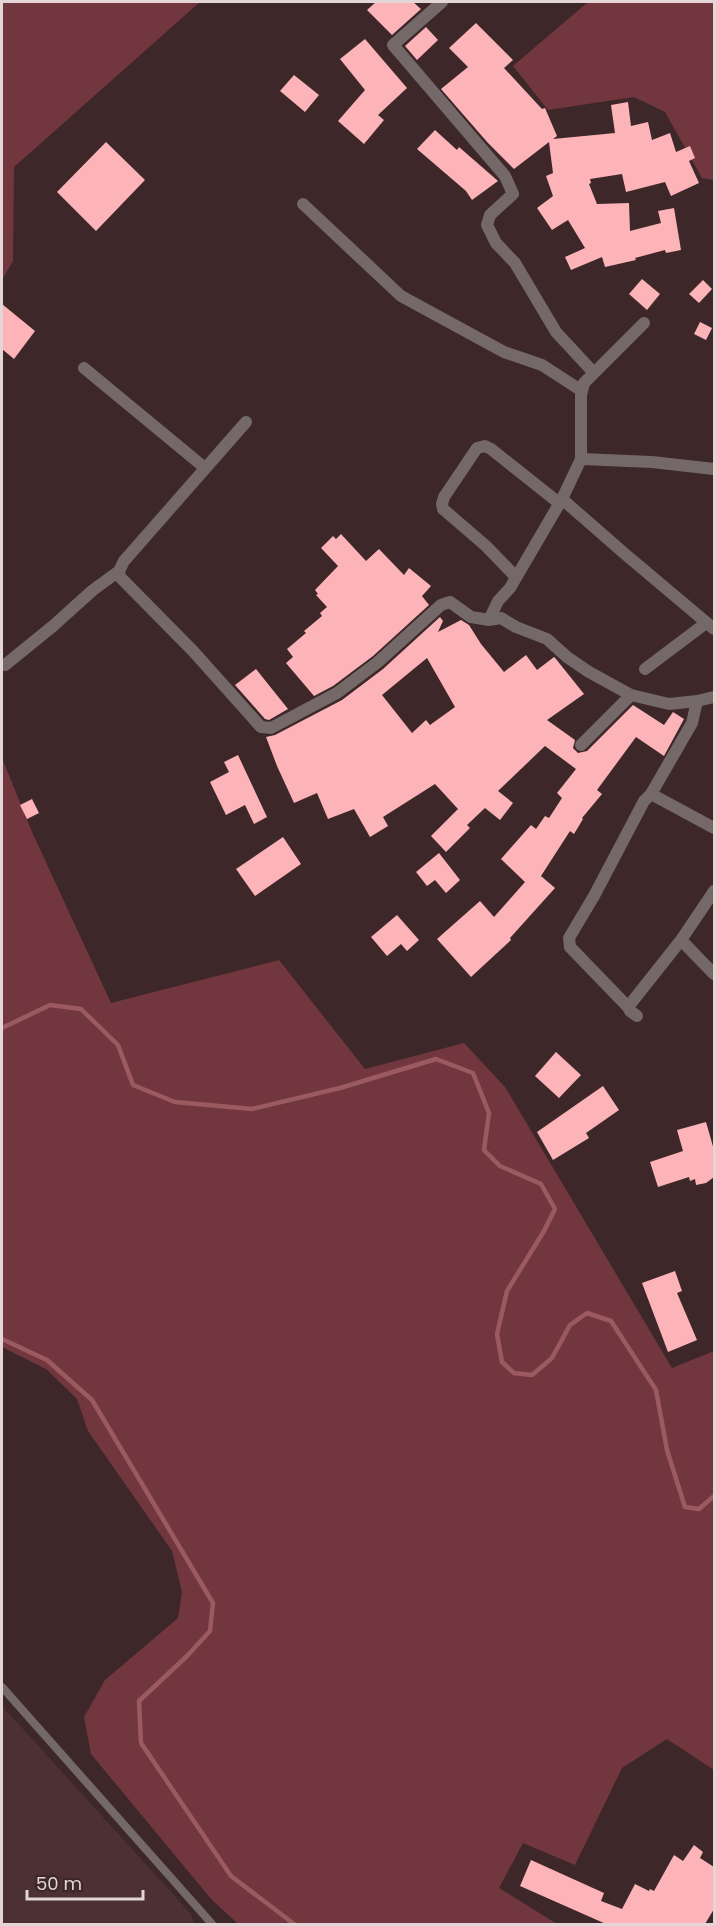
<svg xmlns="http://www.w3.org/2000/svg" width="716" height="1926" font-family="Poppins,sans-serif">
<rect width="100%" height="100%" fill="#3d2729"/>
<!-- built -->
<path fill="#4d3032" d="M2,1706L191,1914L194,1924H2Z"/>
<!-- green -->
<path fill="#72373e" d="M2,2H200L14,167L13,261L2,280Z
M588,2H714V180L702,178L665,112L634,97L548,110L513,66Z
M2,758L32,832L111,1003L279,960L365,1069L464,1043L505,1087L672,1368L714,1351V1770L667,1739L622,1768L575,1865L523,1843L499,1888L557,1924H238L212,1900L91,1754L84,1717L105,1680L178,1618L182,1592L172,1551L88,1431L77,1399L46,1369L2,1347Z"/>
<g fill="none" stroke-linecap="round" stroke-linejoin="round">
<!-- stream -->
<path stroke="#9b5a60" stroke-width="4.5" d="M2,1028L50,1005L81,1009L118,1045L133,1085L175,1102L252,1109L340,1088L436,1059L473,1073L489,1113L484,1150L500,1166L541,1184L555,1209L544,1231L507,1291L497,1334L502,1362L514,1373L532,1375L552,1358L570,1325L587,1313L611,1321L656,1390L667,1450L685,1507L699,1509L714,1496
M2,1339L47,1360L92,1400L213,1603L210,1631L187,1656L139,1701L141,1743L231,1876L294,1924"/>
</g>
<!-- building -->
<path fill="#fdb4b9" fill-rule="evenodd" d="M376,2H413L421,9L392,35L367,10Z
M476,23L513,60L504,68L542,109L545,108L557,136L553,139L615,133L611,105L628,102L631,126L648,122L652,140L670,133L676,152L690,146L695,158L689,161L699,183L671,196L665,182L626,192L622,174L590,179L591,183L589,184L597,204L629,203L630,231L661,223L658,211L674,208L681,250L666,253L665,250L635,258L636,260L605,267L602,257L571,270L565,257L585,248L568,220L552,230L537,208L553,196L546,176L553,173L549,142L514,169L488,143L441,89L468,67L449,48Z
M426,27L438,40L417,60L405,46Z
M365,39L407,88L378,115L384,120L364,144L338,121L365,90L340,59Z
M294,75L319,95L305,112L280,91Z
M435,130L457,150L459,147L498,181L472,200L466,191L417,149Z
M106,142L145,180L96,231L57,192Z
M642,279L660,294L647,310L629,294Z
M703,280L712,289L699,303L689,294Z
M2,304L35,331L14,359L2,349Z
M700,322L712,328L706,340L694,334Z
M341,534L366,561L379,549L404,575L409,568L431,586L422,596L429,605L373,656L333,686L314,696L286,663L293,657L287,649L306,633L304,631L322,616L320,613L327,607L316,595L318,594L315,590L338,566L321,548L333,536L336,539Z
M440,617L443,621L438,632L461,620L469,625L481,644L504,672L526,655L537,670L554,657L556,659L584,694L547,720L575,740L573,748L578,753L587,751L633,705L664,725L673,712L684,719L664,756L636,737L597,790L602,794L582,818L583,819L574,834L570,831L541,876L555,888L510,938L511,940L471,977L437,939L480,901L494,917L525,882L501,859L531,825L536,829L545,816L549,818L562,798L557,793L576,769L545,746L498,791L513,803L500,820L485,808L467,825L470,828L446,852L431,836L458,809L435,784L383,817L388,826L370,837L354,809L328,819L317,793L294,803L277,766L266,737L275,735L342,700L383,669ZM427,658L455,707L430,725L426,720L412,733L382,695Z
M256,669L288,709L269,720L265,719L235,685Z
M238,755L267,817L254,824L245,805L226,815L210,782L229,772L224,762Z
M32,799L39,813L27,819L20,805Z
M283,837L301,864L255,896L236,869Z
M439,853L460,880L446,893L435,880L427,886L416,872Z
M397,915L419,940L407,951L401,944L387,956L371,937Z
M556,1052L581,1075L559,1098L535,1076Z
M603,1086L619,1110L586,1133L589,1138L553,1160L537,1132Z
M706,1122L714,1150V1177L706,1183L696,1185L695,1179L690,1181L689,1177L658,1187L650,1162L683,1151L677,1130Z
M675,1271L682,1291L677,1293L697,1340L668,1352L642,1283Z
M694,1845L703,1852L700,1858L714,1867V1909L705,1924H606L520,1886L531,1860L604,1893L601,1901L622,1909L635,1884L649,1891L650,1889L654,1891L674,1855L683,1861Z"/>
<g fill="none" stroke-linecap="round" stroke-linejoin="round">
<!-- lane -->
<path stroke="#746869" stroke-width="8" d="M2,1687L212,1924"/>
<!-- street -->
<path stroke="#746869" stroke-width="12" d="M442,2L393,45L505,176L513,194L490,215L487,225L496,243L515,263L556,332L594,373
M303,204L401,296L504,352L542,365L582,391
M84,368L205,468
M246,422L124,561L119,571L120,577L193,651L261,727L271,728L337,693L378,662L441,605L450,602L471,617L489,620L501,618L516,627L547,639L567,657L589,672L631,695L669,704L697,701L714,697
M581,459L652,462L714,469
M562,499L625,554L714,629
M516,577L486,546L443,509L442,504L444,497L477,448L485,446L491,449L559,503
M489,620L498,601L510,588L562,499L581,459V395L584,383L644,323
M5,665L53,626L93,590L119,571
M645,669L706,623
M581,745L631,695
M651,794L714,828
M714,891L681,940L714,974
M628,1007L570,947L569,938L594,896L644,801L651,794L692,723L697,701
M637,1016L630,1011L628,1007L681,940"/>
</g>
<!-- border -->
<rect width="716" height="1926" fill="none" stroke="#e4d5d6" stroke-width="6"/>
<!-- scale -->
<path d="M27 1890v9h116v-9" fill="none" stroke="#e4d5d6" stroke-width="3"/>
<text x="36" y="1890" font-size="18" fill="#e4d5d6" stroke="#3d2729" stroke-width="4.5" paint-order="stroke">50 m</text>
</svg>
